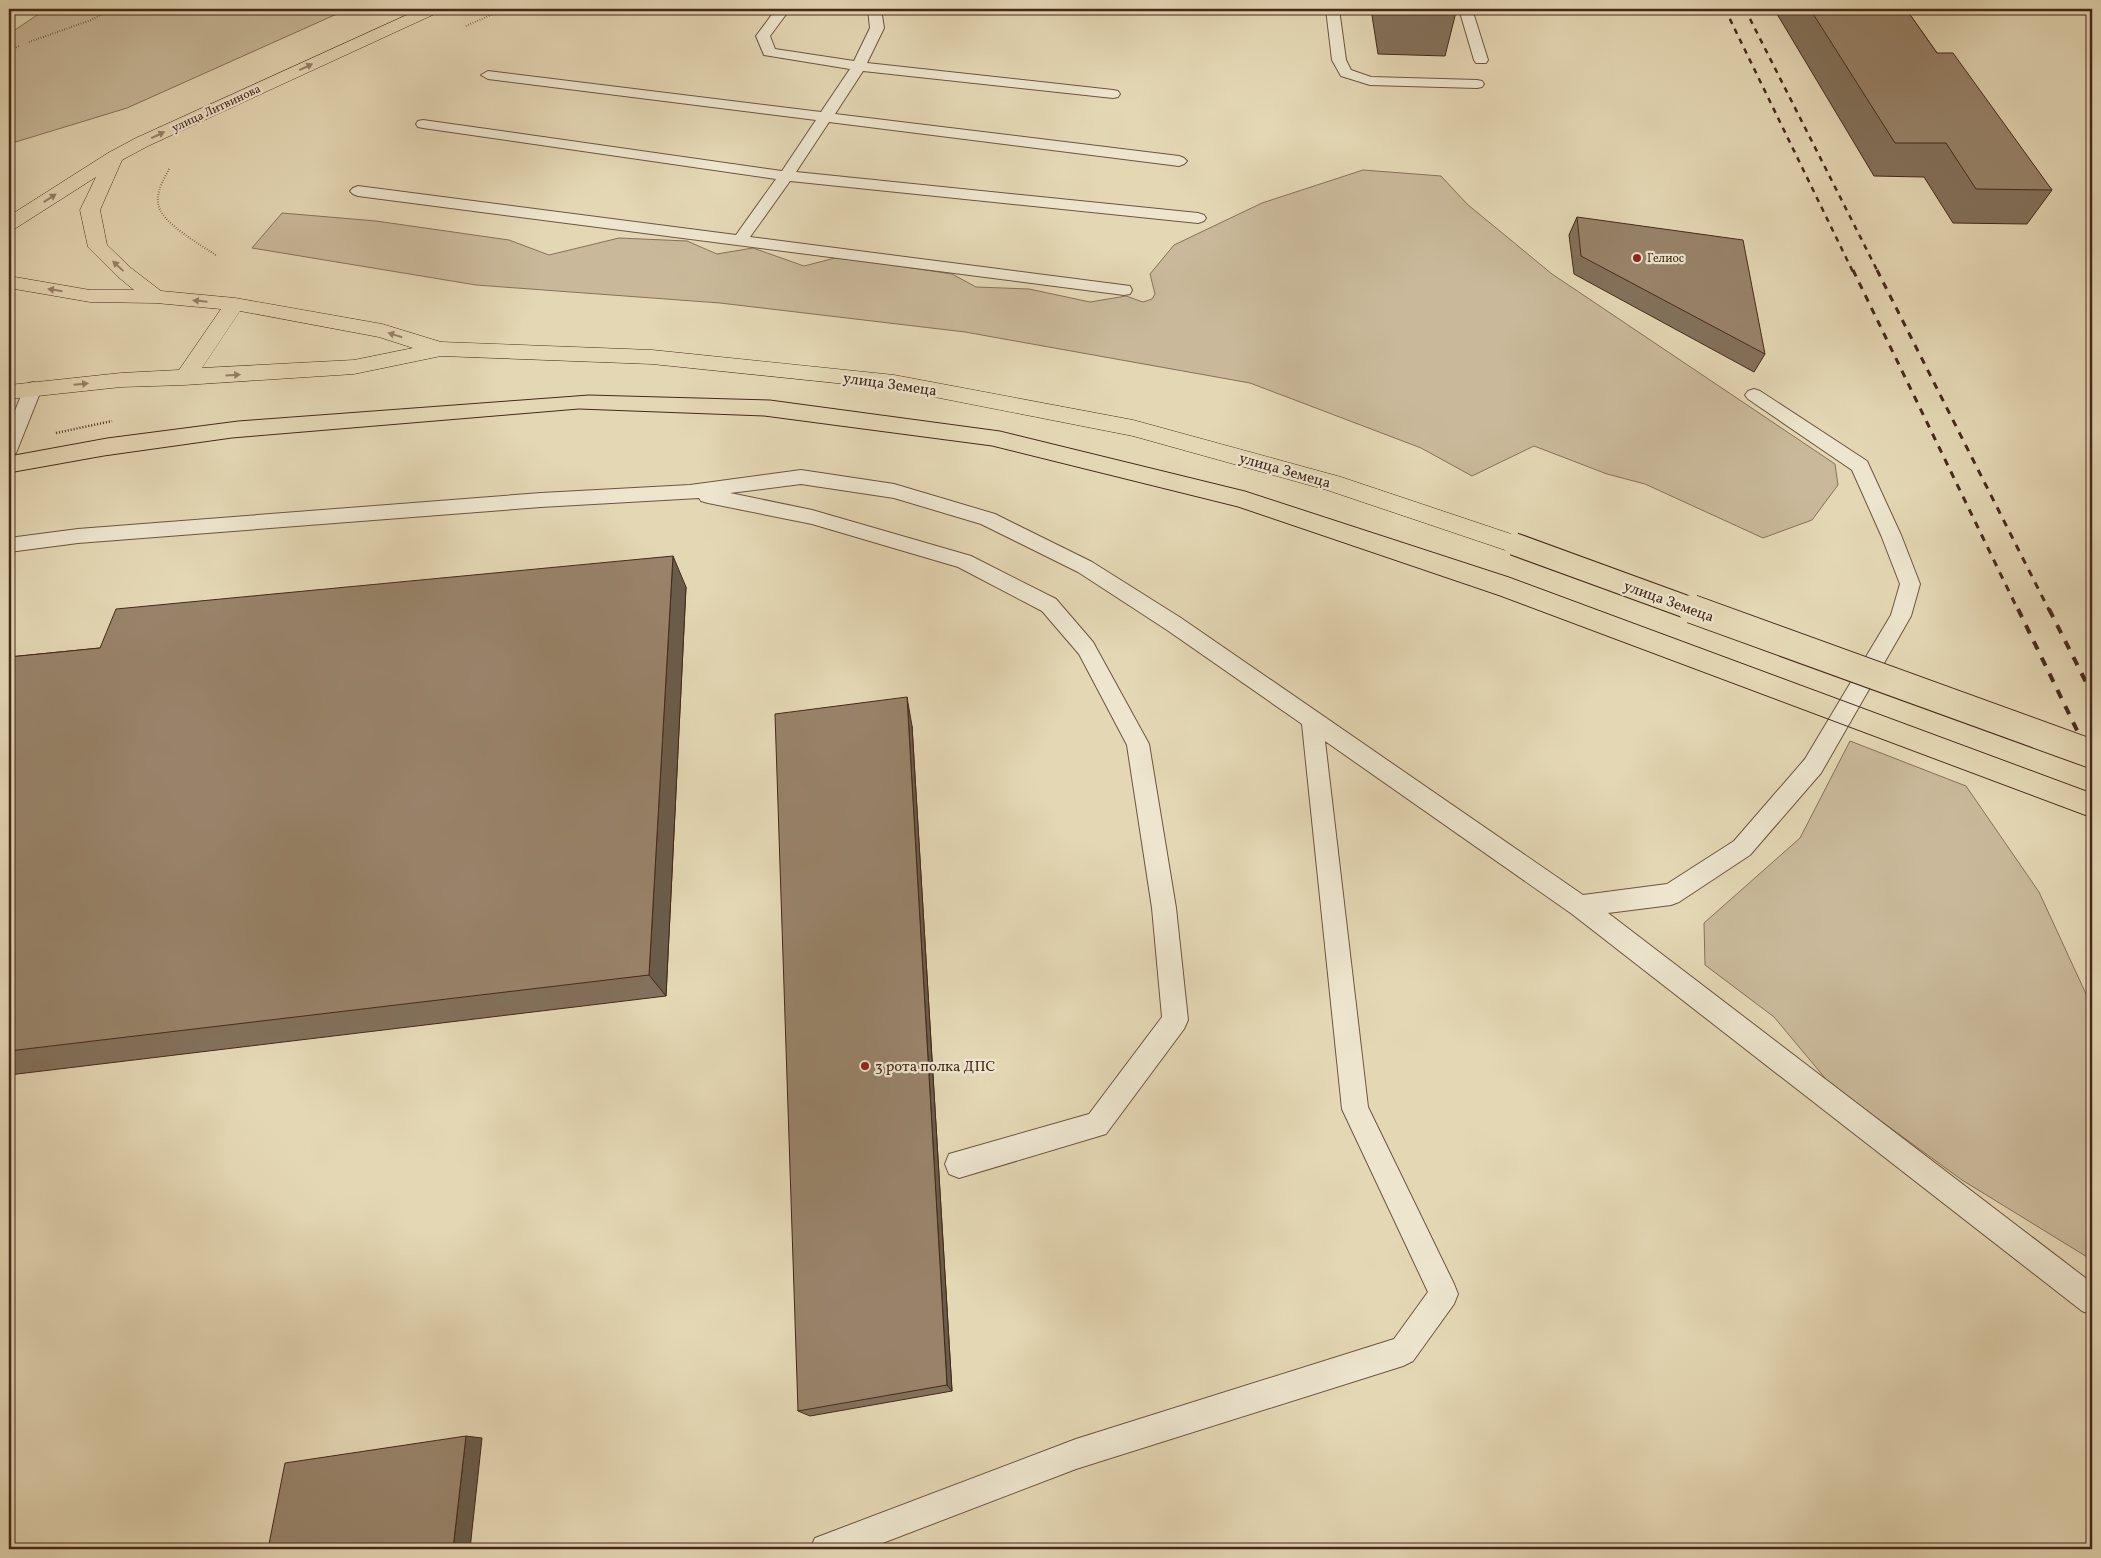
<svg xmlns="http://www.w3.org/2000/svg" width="2101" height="1558" font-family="Vollkorn,serif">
<rect width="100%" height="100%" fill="#e4d7b4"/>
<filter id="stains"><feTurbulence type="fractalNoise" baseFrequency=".004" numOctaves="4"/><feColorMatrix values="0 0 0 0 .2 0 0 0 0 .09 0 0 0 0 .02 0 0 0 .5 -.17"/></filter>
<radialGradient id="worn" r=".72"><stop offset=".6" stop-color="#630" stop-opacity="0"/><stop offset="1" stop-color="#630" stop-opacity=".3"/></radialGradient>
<!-- green -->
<path fill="#c9b99a" stroke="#88705a" d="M46,9H348L127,108L9,144V34Z
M1363,170L1441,176L1467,204L1552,274L1835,464L1838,485L1812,520L1763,538L1645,484L1607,474L1534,446L1472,476L1421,448L1250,383L965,332L720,303L476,285L252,248L282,213L376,221L509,240L549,255L619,238L687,241L717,254L753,248L804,266L839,257L952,274L976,287L1029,289L1090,302L1126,296L1143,302L1152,299L1155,294L1150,274L1174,245L1262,203Z
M1850,741L1966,786L2039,892L2092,1007V1260L1962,1180L1830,1084L1774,1017L1705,965L1704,923L1800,838Z"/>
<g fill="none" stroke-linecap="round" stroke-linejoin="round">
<!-- lane casing -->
<g stroke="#6e5440" stroke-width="2">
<path id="lane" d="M776,9H790L770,36L775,49L854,61L870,28L868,9H881L884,28L867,63L1113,90L1118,91L1120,94L1118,97L1113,98L863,71L835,114L1179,156L1184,158L1187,161L1184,164L1179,166L829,122L796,172L1198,213L1204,215L1206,218L1204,221L1198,223L790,181L750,237L1130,286L1132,290L1130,294L1124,295L358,196L353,194L350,191L353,188L358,186L736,235L776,179L423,128L418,127L416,124L418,121L423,120L782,171L816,120L488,79L481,75L488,71L821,112L850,69L764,55L756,36Z
M1326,9H1339L1346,60L1351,70L1371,77L1477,80L1482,81L1484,84L1482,87L1477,88L1370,85L1341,76L1332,60Z
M1459,9H1472L1488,60L1486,63H1476L1474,60Z
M33,382L39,384L42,388L16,453L9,454V426L24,388L27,384Z
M1754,389L1760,391L1867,461L1901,535L1920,584L1911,616L1821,773L1750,855L1679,902L1671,905L1608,913L2092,1283V1315L2082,1311L1572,914L1325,741L1368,1107L1454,1284L1458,1294L1454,1304L1413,1361L1403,1366L1076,1469L867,1549H810L815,1538L1076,1439L1394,1339L1428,1292L1342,1109L1302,724L1167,630L1078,572L981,524L894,498L801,484L730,493L812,510L971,556L1056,599L1093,642L1149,744L1176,908L1188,1020L1184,1029L1106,1134L959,1178L949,1174L945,1164L949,1154L1089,1114L1162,1017L1152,908L1127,745L1079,654L1042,611L958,567L812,524L708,503L701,501L699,498L541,507L78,543L9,552V538L78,529L541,493L690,485L801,470L894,484L995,514L1092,562L1181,618L1583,895L1667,884L1734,841L1805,759L1891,615L1900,584L1881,535L1852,470L1748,399L1745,395L1748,391Z"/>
</g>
<!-- primary casing -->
<g stroke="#46281a" stroke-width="1">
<path id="primary" d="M9,9H21L15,15L9,17Z
M420,9H441L439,12L148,146L122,160L100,210L107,245L131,268L161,291L235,298L382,324L441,342L652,350L894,375L1133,420L1341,477L1523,538L1526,544L1523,550L1514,553L1327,490L1133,436L894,389L652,364L441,356L354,374L184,385L121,387L9,399V385L121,373L179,370L221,309L156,303L90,302L9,288V276L90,290H134L117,276L88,247L80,210L96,177L16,228L9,230V216L108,153L136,138ZM240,311L379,337L413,348L354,360L202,368Z"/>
</g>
<!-- path-far1 -->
<path stroke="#46281a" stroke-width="2" stroke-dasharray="0.5 2" stroke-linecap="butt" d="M466,26L504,9
M29,42L91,20L112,9
M9,50L19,46
M169,169C164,179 157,190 158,202C158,222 202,245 217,256"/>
<!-- path -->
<path stroke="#46281a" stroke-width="2.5" stroke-dasharray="1 2" stroke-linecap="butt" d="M56,433L112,421"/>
<!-- lane -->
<use href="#lane" fill="#ede5ce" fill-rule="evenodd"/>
<!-- primary -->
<use href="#primary" fill="#e4d7b4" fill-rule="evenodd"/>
<!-- tram -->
<path stroke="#46281a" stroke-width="1" d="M9,456L107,438L238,421L589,395L770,400L1000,431L1245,491L1509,577L2092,793
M9,473L104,456L232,438L579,409L764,416L992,446L1238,507L1500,596L2092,818"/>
<!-- rail-far2 -->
<path stroke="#46281a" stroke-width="2.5" stroke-dasharray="5.5 5.5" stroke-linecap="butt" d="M1725,9L1853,272
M1745,9L1878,272"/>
<!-- rail-far1 -->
<path stroke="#46281a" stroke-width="3" stroke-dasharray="7 7" stroke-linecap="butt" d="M1853,270L2018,610
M1877,270L2049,610"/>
<!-- rail -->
<path stroke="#46281a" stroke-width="4" stroke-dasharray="9 9" stroke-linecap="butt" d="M2018,609L2092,761
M2049,609L2092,694"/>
<!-- primary-bridge-far1 casing -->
<g stroke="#46281a" stroke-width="24" stroke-linecap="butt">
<path id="primary-bridge-far1" d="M1514,544L1695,610"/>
</g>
<!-- primary-bridge casing -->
<g stroke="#46281a" stroke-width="30" stroke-linecap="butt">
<path id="primary-bridge" d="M1692,609L2092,754"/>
</g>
<!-- primary-bridge-far1 -->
<use href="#primary-bridge-far1" stroke="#e4d7b4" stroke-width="22"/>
<!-- primary-bridge -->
<use href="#primary-bridge" stroke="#e4d7b4" stroke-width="28"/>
</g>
<!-- wall -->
<path fill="#83715b" stroke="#46281a" d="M1371,9H1455L1456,12L1445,56L1378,54Z
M1774,9H1906L1937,53L2052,190L2027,224L1953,223L1924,177L1874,176Z
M1577,217L1765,354L1754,372L1574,274L1569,235Z
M686,587L666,996L9,1075V657L100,648Z
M912,726L952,1391L810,1416L798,1411Z"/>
<!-- shaded-wall -->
<path fill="#6a5c4a" stroke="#46281a" d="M673,556L686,587L666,996L649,975Z
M907,697L912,726L952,1391L947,1385Z
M466,1436L482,1438L470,1549H453Z"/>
<!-- building -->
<path fill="#98836a" stroke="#46281a" d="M1388,9H1455L1456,12L1388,11Z
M1810,9H1906L1937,53H1953L2052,190L1976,189L1946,143H1895Z
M1577,217L1743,240L1765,354L1581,256Z
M673,556L649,975L9,1051V657L100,648L116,609Z
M907,697L947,1385L798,1411L775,714Z
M466,1436L453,1549H268L285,1463Z"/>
<!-- one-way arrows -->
<defs><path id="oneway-solid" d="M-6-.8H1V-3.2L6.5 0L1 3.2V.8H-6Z" transform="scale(1.25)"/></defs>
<g fill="#958067">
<use href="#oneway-solid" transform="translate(306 67) rotate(-25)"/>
<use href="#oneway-solid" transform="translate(158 135) rotate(-25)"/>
<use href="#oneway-solid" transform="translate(50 198) rotate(-33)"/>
<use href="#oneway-solid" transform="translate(118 266) rotate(-137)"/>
<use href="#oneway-solid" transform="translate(55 290) rotate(-171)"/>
<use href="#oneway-solid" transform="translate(200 301) rotate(-174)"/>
<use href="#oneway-solid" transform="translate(395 335) rotate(-163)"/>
<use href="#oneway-solid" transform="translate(233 375) rotate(-3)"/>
<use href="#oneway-solid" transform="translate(81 384) rotate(-5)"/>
</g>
<!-- markers -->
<g fill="#8f2418" stroke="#ede5ce" stroke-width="2">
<circle cx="1637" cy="258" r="5"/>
<circle cx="865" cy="1066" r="5"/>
</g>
<g text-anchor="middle" stroke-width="4.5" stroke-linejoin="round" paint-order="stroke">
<!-- far-street labels -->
<g font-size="12" fill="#46281a" stroke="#ede5ce">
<text transform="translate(216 108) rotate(-25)" y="4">улица Литвинова</text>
</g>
<!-- far-poi labels -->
<g font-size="12" fill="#46281a" stroke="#ede5ce" text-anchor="start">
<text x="1647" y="262">Гелиос</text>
</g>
<!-- street labels -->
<g font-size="15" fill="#46281a" stroke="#ede5ce">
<text transform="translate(890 384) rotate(8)" y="5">улица Земеца</text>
<text transform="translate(1285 470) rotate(16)" y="5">улица Земеца</text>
<text transform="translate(1669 601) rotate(20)" y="5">улица Земеца</text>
</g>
<!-- poi labels -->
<g font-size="15" fill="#46281a" stroke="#ede5ce" text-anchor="start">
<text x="875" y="1071">3 рота полка ДПС</text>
</g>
</g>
<!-- margin -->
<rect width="2101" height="1558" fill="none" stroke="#e4d7b4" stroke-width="30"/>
<rect x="10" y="10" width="2081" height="1538" fill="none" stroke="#46281a" stroke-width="2.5"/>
<rect x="15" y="15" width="2071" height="1528" fill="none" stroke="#46281a"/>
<rect width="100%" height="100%" filter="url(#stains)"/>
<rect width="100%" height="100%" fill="url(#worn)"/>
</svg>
